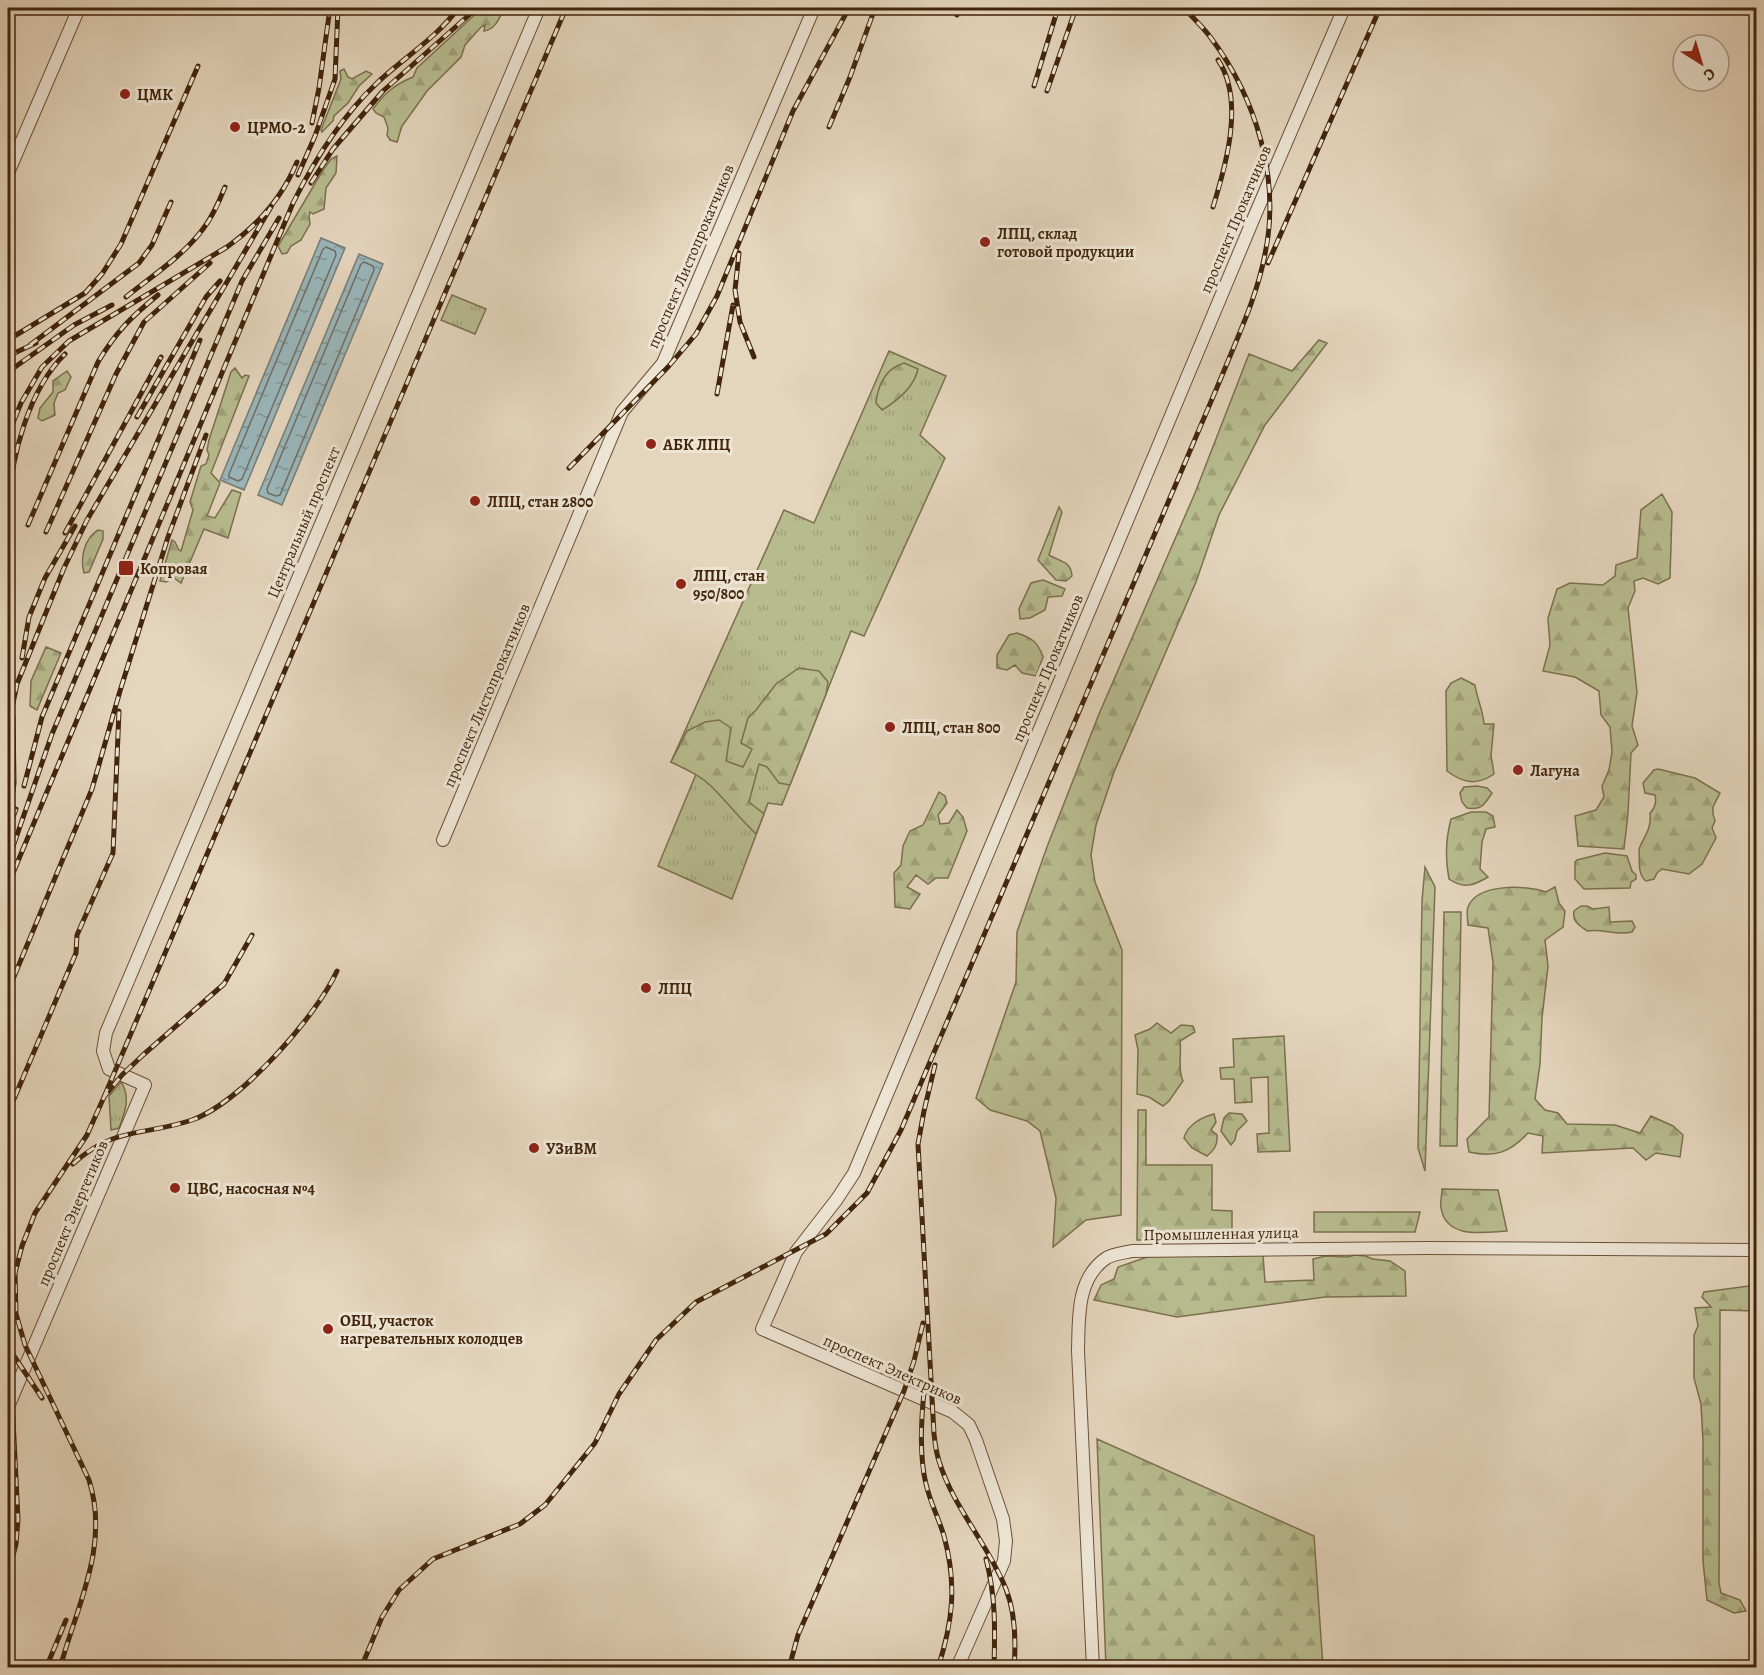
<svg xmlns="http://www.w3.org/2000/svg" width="1764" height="1675" font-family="Alegreya,serif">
<defs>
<pattern id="grass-tufts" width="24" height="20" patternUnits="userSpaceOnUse" patternTransform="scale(1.5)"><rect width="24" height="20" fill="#b7bc8f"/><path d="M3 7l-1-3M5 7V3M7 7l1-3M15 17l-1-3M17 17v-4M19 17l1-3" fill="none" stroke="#9fa17a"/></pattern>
<pattern id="forest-firs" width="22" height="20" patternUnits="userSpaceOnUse" patternTransform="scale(1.5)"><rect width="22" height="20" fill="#b7bc8f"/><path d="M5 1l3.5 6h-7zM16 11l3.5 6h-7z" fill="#9fa17a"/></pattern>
<pattern id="water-ripples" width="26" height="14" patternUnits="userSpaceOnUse" patternTransform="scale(1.5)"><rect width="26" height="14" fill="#9ab6bb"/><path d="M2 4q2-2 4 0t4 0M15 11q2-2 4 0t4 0" fill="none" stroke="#7f9496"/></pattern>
</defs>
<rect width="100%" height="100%" fill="#e4d5bd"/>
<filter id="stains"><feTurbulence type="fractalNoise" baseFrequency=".00333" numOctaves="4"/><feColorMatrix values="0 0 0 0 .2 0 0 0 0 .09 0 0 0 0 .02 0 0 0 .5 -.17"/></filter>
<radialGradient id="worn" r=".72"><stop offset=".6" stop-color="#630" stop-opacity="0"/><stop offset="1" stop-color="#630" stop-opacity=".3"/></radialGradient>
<!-- grass -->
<path fill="url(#grass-tufts)" stroke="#7c704d" stroke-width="1.5" d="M452,295L486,309L475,334L441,320Z
M889,351L946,376L920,435L945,458L864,636L851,631L782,805L768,803L732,899L658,866L696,774L671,762L784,510L814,523Z
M121,1082C131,1097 125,1112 119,1128L111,1130L109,1096Z"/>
<!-- forest -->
<path fill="url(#forest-firs)" stroke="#7c704d" stroke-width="1.5" d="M482,8H489L490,12L496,8H504C500,17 496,29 484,31L485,25L481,27L465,45L461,57L427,91L415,108L402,126L397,142L390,140L387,135L388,128L384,117L376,113L373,109C384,94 395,84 413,77L417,68Z
M344,69L348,77L352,79L366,71L372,74L359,86L348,103L334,116L333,121L322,132L321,130L341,79L340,71Z
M337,156L336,173L326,188L324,209L313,214L310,212L309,216L310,224L301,240L291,246L287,253L282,254L278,246L323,170L331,159Z
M1319,340L1327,343L1265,425L1219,515L1196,582L1114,772L1096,825L1091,855L1095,882L1122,950L1121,1215L1086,1220L1053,1247L1056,1198L1040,1131L1027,1121L990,1110L976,1098L1016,982L1017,932L1047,847L1099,714L1195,493L1249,354L1292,371Z
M904,363L918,369C914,387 897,401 882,410L876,403C878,384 885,369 904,363Z
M235,368L242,378L245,375L249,376L211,473L220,483L207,516L215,518L232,490L241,493L228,538L204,529L181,583L174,578L166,582L160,581L172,540L175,542L179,550L181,551L193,510L190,502L201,466L206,464L209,455L207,450L209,440L231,372Z
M67,371L71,377L65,390L58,393L54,403L55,415L42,421L38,418L40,408L53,392V381Z
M1662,494L1672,512L1670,578L1658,584L1643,578L1634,581L1635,591L1628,608L1637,692L1632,726L1638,745L1631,753L1628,813L1624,849L1578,846L1575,816L1596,810L1604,797L1602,786L1609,770L1612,752L1610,727L1601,715L1599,691L1575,677L1543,671L1550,645L1548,618L1557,589L1570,583L1603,585L1615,576L1616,565L1637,558L1641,510Z
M1059,507L1062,512L1049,555C1061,562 1071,561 1072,576L1066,581L1056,580L1038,560Z
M98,530L103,531V539L89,572L84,573C80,558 84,539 98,530Z
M1043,580L1065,589L1062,596L1048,597L1045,610L1030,618L1020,619L1019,609L1031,583Z
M1017,633C1032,638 1038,642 1043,657L1036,676L1022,673L1015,665L1007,670L997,668V655L1009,635Z
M46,647L61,653L37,710L30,706L31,681Z
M799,668L819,671L828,682L826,694L790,785L779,783L767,767L759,764L749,802L764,814L756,834C740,819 727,802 711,786C700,775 685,769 671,762L687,731L705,722L719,720L731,728L726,761L743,767L752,749L741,743L748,718L756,710L776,684Z
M1461,678L1475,685C1477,699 1483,710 1484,724H1494L1491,755L1494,774C1477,786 1463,783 1447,771L1446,691L1451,683Z
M1658,769L1695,778L1720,793L1713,807V814L1715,821L1712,828L1716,838L1702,864L1689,874L1662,869L1657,873L1654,879L1646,881C1637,875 1640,859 1639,849C1644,836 1652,829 1650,813C1655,808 1657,803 1655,795L1645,793L1643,783L1654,770Z
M1477,786L1487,788L1492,793C1484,805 1482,810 1467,808L1462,802L1460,793L1464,787Z
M939,792L945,796L947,803L938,815L940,824L949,823L957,810L963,817L967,831L948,878H936L928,884L916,875L907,887L920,894L910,909L895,907L894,873L901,865L903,846L910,831L923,825Z
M1471,812H1486L1493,816L1495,827L1486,829L1482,842L1480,869L1488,877C1473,886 1463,889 1449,879C1445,859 1446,838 1451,819Z
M1605,853L1627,856L1632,871L1636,875V879L1631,882L1630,888L1584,889L1575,879V862L1577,860Z
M1425,867L1435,887L1425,1171L1418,1148L1422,901Z
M1555,887L1559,903L1565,911L1563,927L1545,940L1548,966L1542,1018L1540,1064L1535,1099L1545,1110L1558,1113L1567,1124L1615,1125L1640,1133L1651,1116L1673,1126L1683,1135L1680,1157L1656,1153L1646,1160L1633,1148L1542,1153L1543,1136L1528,1133C1510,1152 1496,1158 1469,1152L1467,1139L1489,1117L1493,962L1488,928L1468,925C1468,920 1466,912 1468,907C1477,883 1526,885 1546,892Z
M1581,906H1587L1593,909L1609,907L1610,922L1632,921L1635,927L1632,932C1616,936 1602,928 1587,931C1579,925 1572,922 1574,911Z
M1444,912H1461L1457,1146H1440Z
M1157,1023L1171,1033L1181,1025L1193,1026L1195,1032L1180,1041C1182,1054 1177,1069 1183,1081L1169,1101L1163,1106L1149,1097L1137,1094L1138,1050L1135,1035L1150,1029Z
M1284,1036L1290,1151L1258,1152L1257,1134L1269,1133L1268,1077L1251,1078L1252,1102L1235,1103L1234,1079H1221L1220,1068L1234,1067L1233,1039Z
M1138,1110H1146V1165H1212V1210L1232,1211V1240H1137Z
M1229,1113L1242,1114L1247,1121L1237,1131L1235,1140L1231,1145L1221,1131L1224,1118Z
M1214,1114L1216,1122L1211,1130L1217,1135C1218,1145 1214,1150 1207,1156L1192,1148L1184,1138C1187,1125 1202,1117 1214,1114Z
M1442,1189L1498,1190L1507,1231C1485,1232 1446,1240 1441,1208C1440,1202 1442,1195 1442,1189Z
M1314,1212H1420L1415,1232H1314Z
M1153,1255H1263L1265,1282L1314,1280L1313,1259L1325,1256L1348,1257L1355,1255L1365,1256L1373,1259L1390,1261L1405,1271L1406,1296L1325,1297L1177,1317L1094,1300L1101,1285L1114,1279L1118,1267Z
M1756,1285V1311L1720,1310L1719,1583L1721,1593L1740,1600L1746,1611L1734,1613L1707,1600L1703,1561V1440L1701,1404L1694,1378V1335L1698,1326L1695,1308L1711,1307L1702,1297L1704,1292Z
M1097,1439L1314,1536L1323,1667H1106Z"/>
<!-- water -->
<path fill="url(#water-ripples)" stroke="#777c75" stroke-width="1.5" d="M321,238L345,248L244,490L220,480Z
M359,254L383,264L282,505L258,495Z"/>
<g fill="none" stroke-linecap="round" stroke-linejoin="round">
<!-- shore -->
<path stroke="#6e6e63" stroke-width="1.5" d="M326,247L335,251L336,255L242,479L238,481L229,477V474L323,249Z
M364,262L373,266L374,270L280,495L276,496L268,493L267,489L361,264Z"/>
<!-- minor casing -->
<g stroke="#6a5138" stroke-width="14">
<path id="minor" d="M8,173L79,8
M443,840L622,412L663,363L814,8
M8,1407L145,1085L109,1069L103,1051L106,1033L539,8
M957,1668L1004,1561L1006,1541L1003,1519L976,1440L969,1425L953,1412L762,1329L796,1252L837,1199L854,1173L1255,215L1344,8
M1093,1668L1078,1351C1079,1319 1076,1280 1105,1259C1111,1254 1124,1253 1132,1251L1427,1248L1756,1250"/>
</g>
<!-- minor -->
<use href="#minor" stroke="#ede4d4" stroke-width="12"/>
<!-- rail casing -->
<g stroke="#42250b" stroke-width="5">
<path id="rail" d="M957,15L960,8
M1034,86L1058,8
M1047,91L1076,8
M312,123L319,88L330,8
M829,127L850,77L875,8
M298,175L315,136L335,79L338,8
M311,183L333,149L383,91L477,8
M1213,207C1226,165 1245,100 1218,60
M739,253L735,290L740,322L754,357
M1268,263L1380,8
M126,297C152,276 183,256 203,229C213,216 219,202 225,187
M8,340L85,293L102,274L121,244L198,66
M30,345L139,263L152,245L171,202
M8,356L36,343
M8,372L74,325L112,305
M717,394L733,305
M137,417L206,297L220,281
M8,435L21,403L42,367L69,341L227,247C258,225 282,198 297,162
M569,468L668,367L696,334L717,296L793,111L849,8
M8,506C12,456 28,390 65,354
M28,525L98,362C116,332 131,317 158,295
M8,528L12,690
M46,532L116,374L144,322L210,263
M65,533L161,357
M22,658L29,617L45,578L75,526
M8,727L17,684L64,568L87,520L271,207
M24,786L42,717L200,340
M10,816L14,783L13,717
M8,831L16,809
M8,861L52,734L242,281L279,218
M8,885L293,203C315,159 341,117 377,83C401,60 440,35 458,8
M8,991L92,789L120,691L168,537L206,435
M935,1065L924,1111L918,1144L934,1434C935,1443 936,1452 939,1461C953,1507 988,1544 1006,1589C1015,1612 1016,1643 1014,1668
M104,1097L566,8
M8,1113L76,953L77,935L113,853L119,711
M73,1164C114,1126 145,1136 192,1120C240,1103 316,1017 337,971
M8,1347L42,1398
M8,1370L11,1379L18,1519L16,1544L8,1574
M924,1392C921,1421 919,1455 926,1484C930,1502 939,1519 944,1536C957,1584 953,1621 938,1668
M986,1559C996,1597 995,1629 994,1668
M46,1668L66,1620
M60,1668C77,1605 110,1546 89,1480L25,1345L16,1314L15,1273L22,1246L35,1213L87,1135L104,1097L122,1075L143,1055L224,984L252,935
M361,1668L382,1617L399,1590L433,1559L520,1524L545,1505L595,1443L619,1394L656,1340L696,1302L826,1234L867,1193L901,1130L1221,378C1237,338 1257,297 1265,254C1281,179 1256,98 1211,38C1203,27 1193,18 1184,8
M789,1668L798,1635L904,1391L914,1361L923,1323"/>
</g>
<!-- rail -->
<use href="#rail" stroke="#ede4d4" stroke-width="3" stroke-dasharray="9" stroke-linecap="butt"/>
</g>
<!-- markers -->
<g fill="#8f2418" stroke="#ede4d4" stroke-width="2">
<circle cx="125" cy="94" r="6"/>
<circle cx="235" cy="127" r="6"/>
<circle cx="985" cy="242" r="6"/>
<circle cx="651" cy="444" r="6"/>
<circle cx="475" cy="501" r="6"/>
<rect x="118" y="560" width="16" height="16" rx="3"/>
<circle cx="681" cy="584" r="6"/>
<circle cx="890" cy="727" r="6"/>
<circle cx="1518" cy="770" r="6"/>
<circle cx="646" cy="988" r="6"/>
<circle cx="534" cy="1148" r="6"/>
<circle cx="175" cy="1188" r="6"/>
<circle cx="328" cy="1329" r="6"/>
</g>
<g text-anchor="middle" stroke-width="6" stroke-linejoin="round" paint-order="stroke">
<!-- poi labels -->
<g font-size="16" font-weight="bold" fill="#42250b" stroke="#ede4d4" text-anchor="start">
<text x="137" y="100">ЦМК</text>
<text x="247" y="133">ЦРМО-2</text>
<text x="997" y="239">ЛПЦ, склад<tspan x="997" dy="18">готовой продукции</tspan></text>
<text x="663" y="450">АБК ЛПЦ</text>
<text x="487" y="507">ЛПЦ, стан 2800</text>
<text x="140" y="574">Копровая</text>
<text x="693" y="581">ЛПЦ, стан<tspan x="693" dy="18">950/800</tspan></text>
<text x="902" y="733">ЛПЦ, стан 800</text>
<text x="1530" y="776">Лагуна</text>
<text x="658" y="994">ЛПЦ</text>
<text x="546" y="1154">УЗиВМ</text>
<text x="187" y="1194">ЦВС, насосная №4</text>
<text x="340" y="1326">ОБЦ, участок<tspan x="340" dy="18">нагревательных колодцев</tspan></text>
</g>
<!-- street labels -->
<g font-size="16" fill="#42250b" stroke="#ede4d4">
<text transform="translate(1235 219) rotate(-67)" y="6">проспект Прокатчиков</text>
<text transform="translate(690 256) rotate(-67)" y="6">проспект Листопрокатчиков</text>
<text transform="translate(303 522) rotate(-67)" y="6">Центральный проспект</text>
<text transform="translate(1047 668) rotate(-67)" y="6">проспект Прокатчиков</text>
<text transform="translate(486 695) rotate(-67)" y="6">проспект Листопрокатчиков</text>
<text transform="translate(72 1213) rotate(-67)" y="6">проспект Энергетиков</text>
<text transform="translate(1221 1233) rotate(-1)" y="6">Промышленная улица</text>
<text transform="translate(893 1369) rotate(24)" y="6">проспект Электриков</text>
</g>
</g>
<!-- margin -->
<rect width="1764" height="1675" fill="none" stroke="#e4d5bd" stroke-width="30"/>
<rect x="9" y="9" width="1746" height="1657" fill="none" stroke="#42250b" stroke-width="3"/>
<rect x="15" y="15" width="1734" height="1645" fill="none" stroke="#42250b" stroke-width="1.5"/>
<!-- north arrow -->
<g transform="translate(1701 63) rotate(143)"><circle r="28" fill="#ede4d4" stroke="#a99884" stroke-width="1.5"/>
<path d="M0-4.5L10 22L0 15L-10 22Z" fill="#8f2418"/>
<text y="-9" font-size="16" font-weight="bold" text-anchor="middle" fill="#42250b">С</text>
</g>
<rect width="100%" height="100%" filter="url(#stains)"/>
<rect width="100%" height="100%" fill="url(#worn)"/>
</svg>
